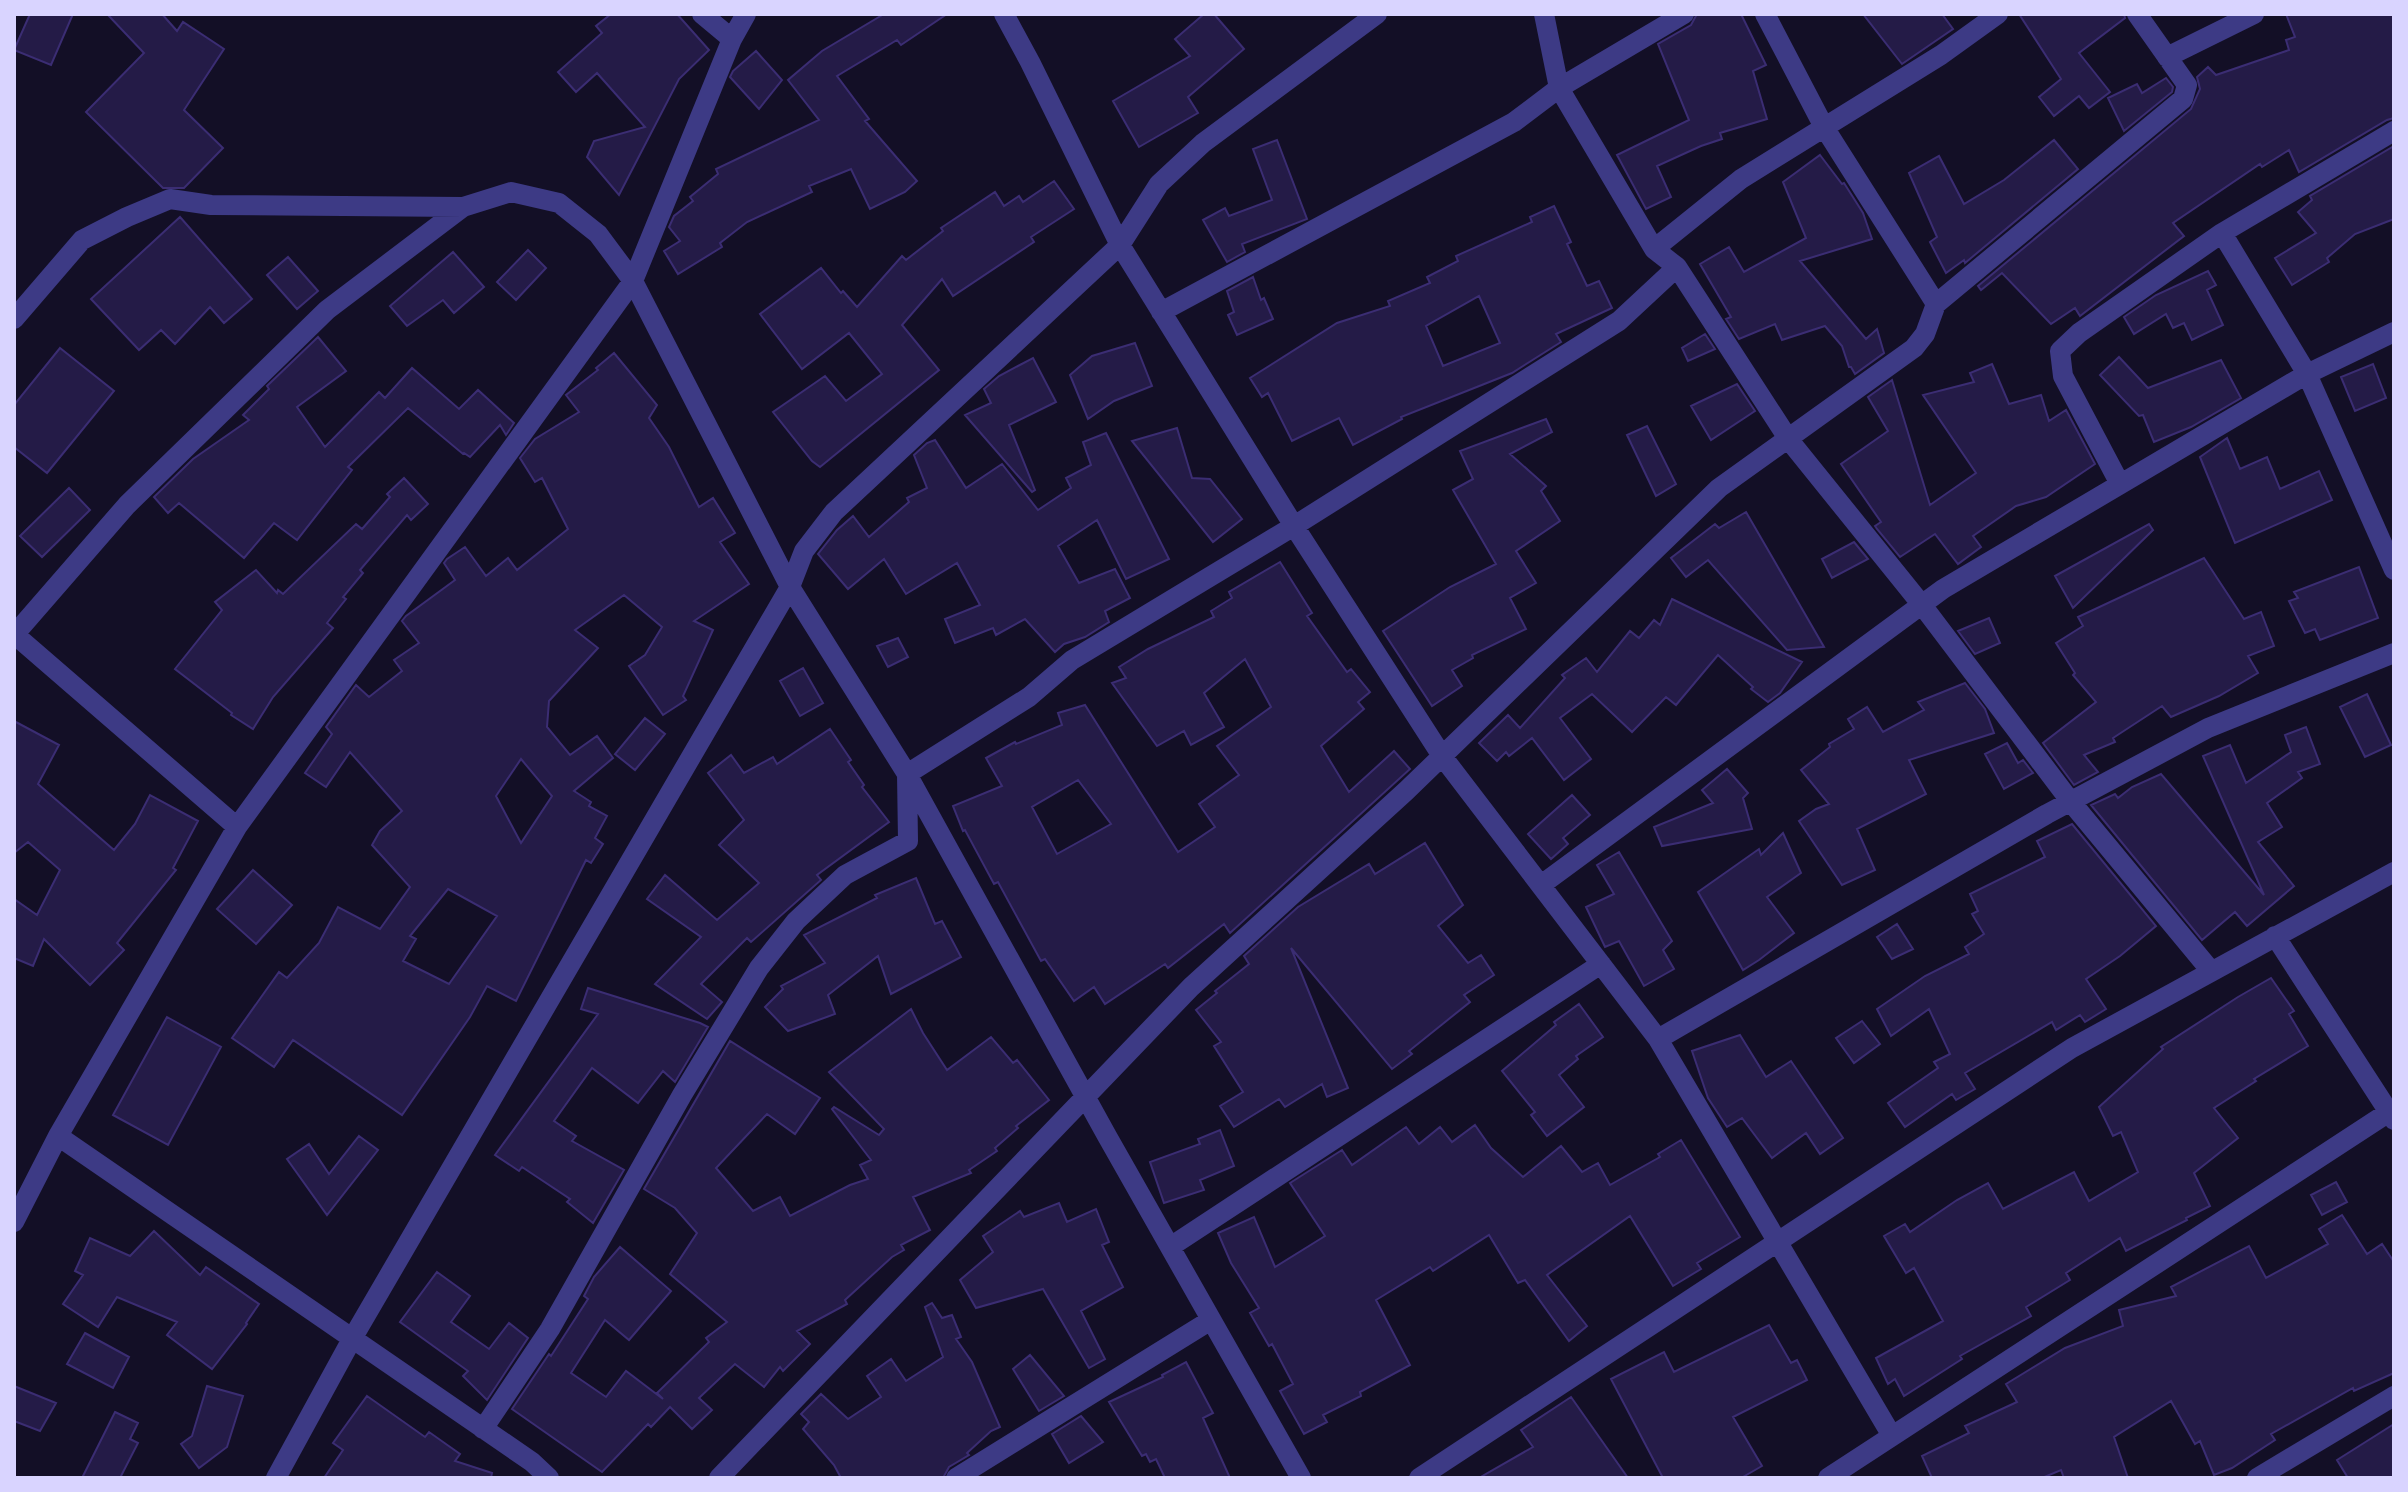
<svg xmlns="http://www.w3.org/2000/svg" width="2408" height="1492" font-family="'Open Sans',sans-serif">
<rect width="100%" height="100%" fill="#130f26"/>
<!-- building -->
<path fill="#241b47" stroke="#3b2d73" stroke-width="2" fill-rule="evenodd" d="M30,14H73L51,65L14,50Z
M107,14H162L177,31L183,22L224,49L184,110L223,148L184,188H163L86,112L144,53Z
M611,14H677L709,50L679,79L619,195L587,157L594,141L645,127L597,73L576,92L558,72L602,33L596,26Z
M884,14H947L901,45L897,40L837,76L869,119L865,121L917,181L905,192L870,209L851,169L809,186L812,192L747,222L720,243L722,247L678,274L664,251L680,241L669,227L674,216L693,201L690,197L718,174L716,169L819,120L788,80L822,51Z
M1204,14H1214L1244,49L1188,97L1198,113L1139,147L1113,101L1190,56L1175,39Z
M1697,14H1741L1766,65L1753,71L1767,119L1720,133L1722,139L1701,146L1657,166L1671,197L1646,209L1617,155L1689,120L1658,44L1691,25Z
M1863,14H1942L1953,29L1902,64Z
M2019,14H2124L2125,18L2079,53L2110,92L2089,108L2079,96L2054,116L2039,97L2061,79Z
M2286,14H2394V118L2387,120L2299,172L2289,150L2262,167L2260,164L2173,223L2184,236L2080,316L2075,308L2051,324L2002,273L1981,290L1978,286L2191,109L2200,89L2197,77L2208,67L2216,75L2289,50L2286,40L2295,37Z
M756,51L782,80L759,109L730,77L733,71Z
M2166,78L2173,87L2172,92L2124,131L2108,98L2137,84L2142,93Z
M1277,140L1307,219L1242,244L1245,252L1227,262L1203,220L1225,208L1229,216L1272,200L1253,149Z
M2054,140L2078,169L1965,263L1964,260L1946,273L1930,242L1937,237L1909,173L1939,156L1964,204L2004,180Z
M2394,146V219L2355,234L2327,258L2329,262L2292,285L2275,258L2316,233L2298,212L2312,200L2310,196Z
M1820,155L1842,184L1844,183L1863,213L1872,239L1800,261L1866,339L1877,329L1884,353L1855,374L1851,367H1849L1842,346L1825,326L1782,340L1775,324L1739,339L1726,319L1731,317L1700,264L1729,247L1744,272L1806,238L1783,182Z
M1054,181L1074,209L1031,237L1034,242L953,296L942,279L902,325L939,370L820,467L812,461L773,412L825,376L846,401L882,374L849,333L802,369L760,314L821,268L841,293L843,291L857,307L902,256L906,260L943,231L941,228L995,192L1004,206L1019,196L1023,202Z
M1554,206L1571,242L1567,244L1587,286L1599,281L1612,308L1556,334L1561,342L1512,373L1401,417L1402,419L1353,445L1339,418L1292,441L1268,393L1262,397L1250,378L1337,323L1390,306L1388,301L1430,283L1427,277L1458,261L1456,256L1532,222L1530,217ZM1479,296L1500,343L1443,366L1426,326Z
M180,217L252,299L224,323L210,307L175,344L161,330L139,350L91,299Z
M528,250L546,268L516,300L497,282Z
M453,252L484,287L454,313L443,300L407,326L390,306Z
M288,257L318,291L297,309L267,275Z
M2208,271L2216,285L2207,290L2223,325L2192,340L2184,323L2173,328L2166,314L2134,334L2124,317L2156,295Z
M1253,277L1261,300L1264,298L1273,319L1237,335L1228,315L1234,312L1227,291Z
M1705,334L1715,349L1688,361L1682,348Z
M318,337L346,371L297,407L325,447L379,392L385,398L412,368L459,409L478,390L514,423L506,435L500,425L470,457L464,453L463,454L408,408L348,467L352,470L297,540L274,523L244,558L179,503L168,513L154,497L193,459L249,420L243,415L269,389L267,386Z
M1135,343L1152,386L1114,401L1088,419L1070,375L1092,356Z
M60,348L114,391L47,473L14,447V405Z
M614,353L657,405L649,418L669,447L699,507L713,498L735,533L720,542L749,584L694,621L713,630L683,696L686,700L663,715L629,666L645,655L662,627L624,595L575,630L598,648L549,701L547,727L570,755L597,736L613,758L574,791L591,802L589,806L607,816L595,838L603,844L591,863L586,860L516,1001L487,986L470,1017L402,1115L293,1040L274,1067L232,1038L279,972L287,978L319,943L338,907L380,929L410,887L372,845L380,831L402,811L350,752L326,787L305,773L332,734L326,727L356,685L369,697L402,671L394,660L419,643L402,621L406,616L455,580L444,563L447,559L465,547L486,576L508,558L517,570L568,529L542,478L535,482L520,458L535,439L579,412L566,395L598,370L596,368ZM521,759L552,796L521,843L496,796ZM448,889L497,916L449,984L403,961L416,939L410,936Z
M2119,357L2148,388L2221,360L2241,398L2191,427L2154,442L2143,415L2139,416L2100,375Z
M1033,358L1056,402L1009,425L1035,490L1032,492L965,415L991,403L984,389L999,376Z
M1992,364L2009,404L2041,395L2049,421L2066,410L2095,464L2046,497L2016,506L1973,536L1981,547L1958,564L1935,534L1900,557L1877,529L1875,526L1881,522L1841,464L1888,431L1868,397L1892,380L1930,505L1976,473L1923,395L1974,382L1970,373Z
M2373,364L2386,398L2355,411L2341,377Z
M1737,384L1755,411L1711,440L1691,406Z
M1546,419L1552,432L1510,454L1546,486L1541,491L1560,521L1516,551L1536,583L1510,598L1526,629L1472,655L1473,658L1452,670L1462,686L1432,706L1383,631L1450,587L1496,564L1453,490L1473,479L1460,451Z
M1647,426L1676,484L1656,496L1627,435Z
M1177,428L1192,478L1210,479L1242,519L1213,542L1132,441Z
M1106,433L1169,559L1126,579L1097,520L1058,546L1079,583L1115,569L1130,598L1105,611L1109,622L1085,637L1064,644L1055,652L1025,619L996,635L993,628L955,643L945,619L980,605L957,563L906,594L884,559L848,589L818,554L837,530L853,516L869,537L909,502L907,498L927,488L914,455L927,443L935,440L966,488L1002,464L1038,510L1071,488L1066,478L1091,465L1083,442Z
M2227,438L2240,469L2267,457L2280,489L2319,471L2332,500L2235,543L2200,457Z
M404,478L428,504L411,520L407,515L360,570L363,573L343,597L346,599L327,623L333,628L273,697L253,729L231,715L232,713L175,669L222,610L215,602L256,570L277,593L278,590L283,594L356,524L362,529L390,497L387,494Z
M69,488L90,510L42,557L20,536Z
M1746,512L1775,562L1824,647L1787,650L1708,560L1686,577L1671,558L1715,524L1719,528Z
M2149,524L2153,530L2073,608L2055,576Z
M1854,542L1868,559L1832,578L1822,559Z
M2204,558L2244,619L2261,612L2274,646L2248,656L2258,673L2219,696L2171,717L2162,706L2113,738L2115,742L2084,755L2098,772L2074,785L2043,743L2096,702L2073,675L2075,673L2056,643L2083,626L2078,617Z
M1280,562L1312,613L1307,616L1347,672L1351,669L1370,692L1358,702L1364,709L1321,746L1349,792L1394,751L1410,769L1230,933L1224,924L1168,968L1165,964L1105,1004L1094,987L1074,1001L1045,959L1041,961L998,882L994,884L965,830L963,831L953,806L1002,786L986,758L1015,742L1016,744L1062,725L1058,713L1085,705L1178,852L1215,827L1199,804L1239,775L1217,746L1271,707L1245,659L1204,693L1224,727L1191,745L1184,731L1157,746L1112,683L1126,678L1119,667L1148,649L1214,617L1211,611L1232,598L1229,592ZM1078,780L1111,824L1057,854L1032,807Z
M2359,567L2378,618L2320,640L2315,629L2305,633L2289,601L2298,598L2294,592Z
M1672,599L1802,662L1780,693L1768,702L1751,689L1753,687L1718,655L1676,705L1666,697L1632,732L1592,694L1560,718L1591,759L1564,780L1532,738L1509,756L1506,752L1497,761L1479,743L1508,715L1520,728L1565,678L1562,675L1586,658L1597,672L1630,631L1639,638L1654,620L1660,625Z
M1989,618L2000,643L1975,654L1958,631Z
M898,638L908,657L888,667L877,646Z
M803,668L823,703L800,716L780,681Z
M1965,683L1985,709L1994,733L1909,760L1926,794L1857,829L1875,870L1842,885L1799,821L1816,809L1829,804L1801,770L1830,747L1829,744L1854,729L1848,719L1867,707L1883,732L1924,710L1918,702Z
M2367,694L2391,745L2365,757L2340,707Z
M645,718L665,734L635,770L615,754Z
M14,721L59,745L38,784L114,850L135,824L150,795L198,821L173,868L176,870L117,943L124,950L90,985L44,939L33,966L14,958V899L37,915L60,870L28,842L14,853Z
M2306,727L2320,764L2298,772L2302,778L2267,803L2282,827L2258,842L2294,886L2247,926L2235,912L2202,940L2091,805L2115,794L2118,798L2132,787L2161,774L2264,895L2203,756L2230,745L2246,783L2291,752L2285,735Z
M830,729L851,760L848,762L864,785L862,787L889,822L817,875L821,880L751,942L747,938L701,984L722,1002L707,1019L655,984L701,937L647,899L665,875L717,920L759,883L719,845L744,820L708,773L731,755L744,773L773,757L777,764Z
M2007,743L2018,763L2023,760L2033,773L2004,789L1985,754Z
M1727,769L1748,793L1743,798L1752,829L1662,846L1654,827L1713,803L1702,790Z
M1572,795L1590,815L1563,838L1568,844L1551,859L1528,834Z
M2072,824L2156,926L2120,956L2086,979L2106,1009L2085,1022L2080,1015L2056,1030L2052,1022L1965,1073L1975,1089L1956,1100L1952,1094L1905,1127L1888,1103L1938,1068L1934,1062L1950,1054L1929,1009L1891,1036L1877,1009L1925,976L1969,954L1965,947L1984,934L1972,914L1978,911L1970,894L2045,857L2037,841Z
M1783,833L1801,873L1767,897L1794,933L1759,960L1743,970L1698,892L1759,849L1761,855Z
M1425,843L1463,905L1438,926L1468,963L1481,955L1494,975L1464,995L1470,1002L1409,1051L1412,1054L1392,1069L1291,948L1348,1088L1327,1097L1322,1084L1285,1107L1279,1099L1234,1127L1220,1106L1243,1092L1214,1046L1221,1042L1196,1010L1217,993L1215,991L1249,964L1244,956L1298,907L1369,864L1375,874Z
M1619,852L1672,941L1663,950L1674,969L1644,986L1619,941L1605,947L1586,907L1614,894L1597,865Z
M253,870L292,905L256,944L217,909Z
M916,878L935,924L942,921L961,957L891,994L878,956L828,995L835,1014L788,1031L765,1007L783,989L781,986L825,963L804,935L877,898L875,895Z
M1897,924L1913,949L1892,959L1877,937Z
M2271,978L2294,1011L2289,1014L2308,1046L2254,1079L2256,1081L2214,1108L2238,1138L2194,1173L2210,1206L2186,1218L2187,1220L2126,1251L2120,1238L2066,1273L2070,1280L2026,1307L2031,1316L1960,1356L1962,1359L1904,1396L1895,1379L1888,1384L1876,1358L1943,1321L1914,1268L1906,1273L1884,1236L1905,1224L1910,1232L1957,1200L1988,1183L2003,1209L2074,1172L2089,1201L2138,1172L2121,1132L2113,1136L2099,1107L2163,1049L2161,1047L2238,997Z
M588,988L700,1023L708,1027L675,1082L663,1071L638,1103L592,1068L554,1121L576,1136L572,1141L624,1170L593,1223L567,1202L570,1199L522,1167L519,1171L495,1155L598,1014L581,1009Z
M1579,1004L1603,1037L1576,1056L1578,1059L1559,1075L1584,1107L1547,1136L1531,1115L1535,1112L1502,1071L1556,1025L1554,1022Z
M911,1009L923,1033L947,1070L991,1037L1013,1063L1017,1060L1049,1100L1016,1126L1018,1128L995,1148L997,1151L969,1170L971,1173L913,1197L930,1230L901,1245L904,1250L892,1257L845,1300L847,1304L797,1331L810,1344L783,1371L780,1367L764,1387L735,1364L699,1398L712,1410L692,1429L670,1407L651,1427L648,1424L602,1472L512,1409L549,1354L551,1356L588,1299L584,1296L594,1277L620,1247L671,1291L629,1340L605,1320L571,1373L606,1397L626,1371L663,1399L657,1393L709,1342L706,1338L727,1322L670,1274L697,1233L675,1208L644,1189L730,1041L820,1098L795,1134L767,1114L716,1168L753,1211L780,1197L790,1216L850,1185L868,1179L860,1165L871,1160L832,1109L834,1107L879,1135L884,1129L829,1072Z
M167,1017L221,1047L168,1145L113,1115Z
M1862,1021L1880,1044L1854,1063L1836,1038Z
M1740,1035L1766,1077L1791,1061L1843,1138L1820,1154L1806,1133L1772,1158L1742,1118L1727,1127L1708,1098L1692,1051Z
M1475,1125L1491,1148L1523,1177L1561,1146L1582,1172L1598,1163L1610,1185L1660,1157L1658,1154L1681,1140L1740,1237L1697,1263L1701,1269L1673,1286L1630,1216L1547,1275L1587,1326L1569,1341L1525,1280L1518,1283L1489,1235L1433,1271L1430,1267L1376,1300L1410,1365L1360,1392L1361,1396L1323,1415L1327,1422L1304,1434L1280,1391L1293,1384L1272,1344L1269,1346L1250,1313L1259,1308L1231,1263L1218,1233L1254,1217L1275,1267L1325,1236L1290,1183L1342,1150L1352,1165L1406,1127L1419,1144L1440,1127L1452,1142Z
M1220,1130L1234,1166L1200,1180L1204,1190L1164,1203L1150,1162L1200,1144L1198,1139Z
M359,1136L378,1150L327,1215L287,1159L309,1144L329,1174Z
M2336,1182L2347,1202L2322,1215L2311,1195Z
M1059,1203L1067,1222L1096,1209L1109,1242L1102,1245L1123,1287L1081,1311L1105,1359L1089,1368L1043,1289L976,1308L960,1280L993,1252L983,1236L1020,1211L1024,1217Z
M2342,1215L2367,1254L2382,1244L2394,1262V1373L2354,1391L2353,1388L2271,1434L2275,1440L2232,1468L2214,1475L2200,1441L2195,1444L2171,1401L2114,1437L2128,1478H2064L2061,1470L2042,1478H1932L1922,1456L1969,1433L1965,1426L2017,1402L2006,1384L2065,1348L2123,1326L2119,1310L2176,1296L2171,1287L2249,1246L2266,1278L2328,1244L2319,1229Z
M154,1231L200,1275L206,1267L259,1304L246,1323L247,1324L212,1369L167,1335L177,1322L117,1297L98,1327L63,1304L83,1275L75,1271L90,1238L130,1256Z
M437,1272L470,1296L451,1322L489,1349L509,1323L528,1338L487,1400L463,1376L468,1371L400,1322Z
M932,1303L942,1318L952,1315L961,1337L956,1339L972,1362L1000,1427L991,1431L967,1453L969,1455L949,1467L943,1478H841L834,1465L803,1429L809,1422L801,1414L821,1394L848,1419L881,1397L867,1376L891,1359L906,1381L943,1357L925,1307Z
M1769,1325L1791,1363L1797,1360L1807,1380L1733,1417L1762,1466L1741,1478H1663L1611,1379L1664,1352L1674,1372Z
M85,1333L129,1357L113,1388L67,1364Z
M1030,1355L1064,1396L1039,1411L1013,1369Z
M1186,1362L1213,1413L1203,1418L1230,1478H1165L1156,1459L1150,1462L1146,1454L1142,1456L1109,1402L1163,1377L1162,1375Z
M14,1386L56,1403L40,1431L14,1421Z
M207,1386L243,1396L227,1447L199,1468L181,1444L192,1436Z
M367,1396L425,1437L429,1432L460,1454L455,1461L492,1473L491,1478H324L343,1450L333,1443Z
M1571,1397L1628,1478H1479L1533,1447L1521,1430Z
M115,1412L138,1423L130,1439L138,1443L120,1478H82Z
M1081,1416L1103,1442L1069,1463L1052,1434Z
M2394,1424V1478H2348L2337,1460Z"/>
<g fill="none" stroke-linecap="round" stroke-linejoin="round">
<!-- minor -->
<path stroke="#3d3a85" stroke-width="20" d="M702,14L732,39
M746,14L732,39L633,281L790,587L907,774L1107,1136L1301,1478
M1004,14L1030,62L1120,245L1294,526L1442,756L1658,1039L1892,1436
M1544,14L1559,88L1654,249L1677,267L1789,440L1922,605L2071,802L2211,971
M1765,14L1824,127L1936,304
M2167,57L2254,14
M2222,233L2307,374L2394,570
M1654,249L1741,179L1941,55L1998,14
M1161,312L1514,122L1559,88L1684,14
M14,319L82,240L127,217L170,199L211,205L463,207
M2120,484L2063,376L2060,351L2079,333L2222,233L2394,131
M14,634L237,827
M14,635L127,505L327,310L463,207L511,192L559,203L598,234L633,281L237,827L58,1136L14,1222
M1541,885L1943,589L2307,374L2394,332
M2275,936L2394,1120
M1658,1039L2047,814L2208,728L2394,653
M58,1136L532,1462L549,1478
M1170,1247L1601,964
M483,1429L550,1329L682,1095L759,968L796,921L845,875L908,841L907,774L1029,697L1072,660L1294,526L1619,321L1677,267
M276,1478L352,1339L790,587L804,551L834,512L1120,245L1159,184L1203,143L1377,14
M719,1478L1191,987L1406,791L1719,488L1914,348L1925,334L1936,304L2183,99L2187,85L2137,14
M956,1478L1211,1320
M1419,1478L2072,1048L2394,872
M1828,1478L2389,1112
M2257,1478L2394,1396"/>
</g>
<!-- border -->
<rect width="2408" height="1492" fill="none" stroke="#d9d4ff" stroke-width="32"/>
</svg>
